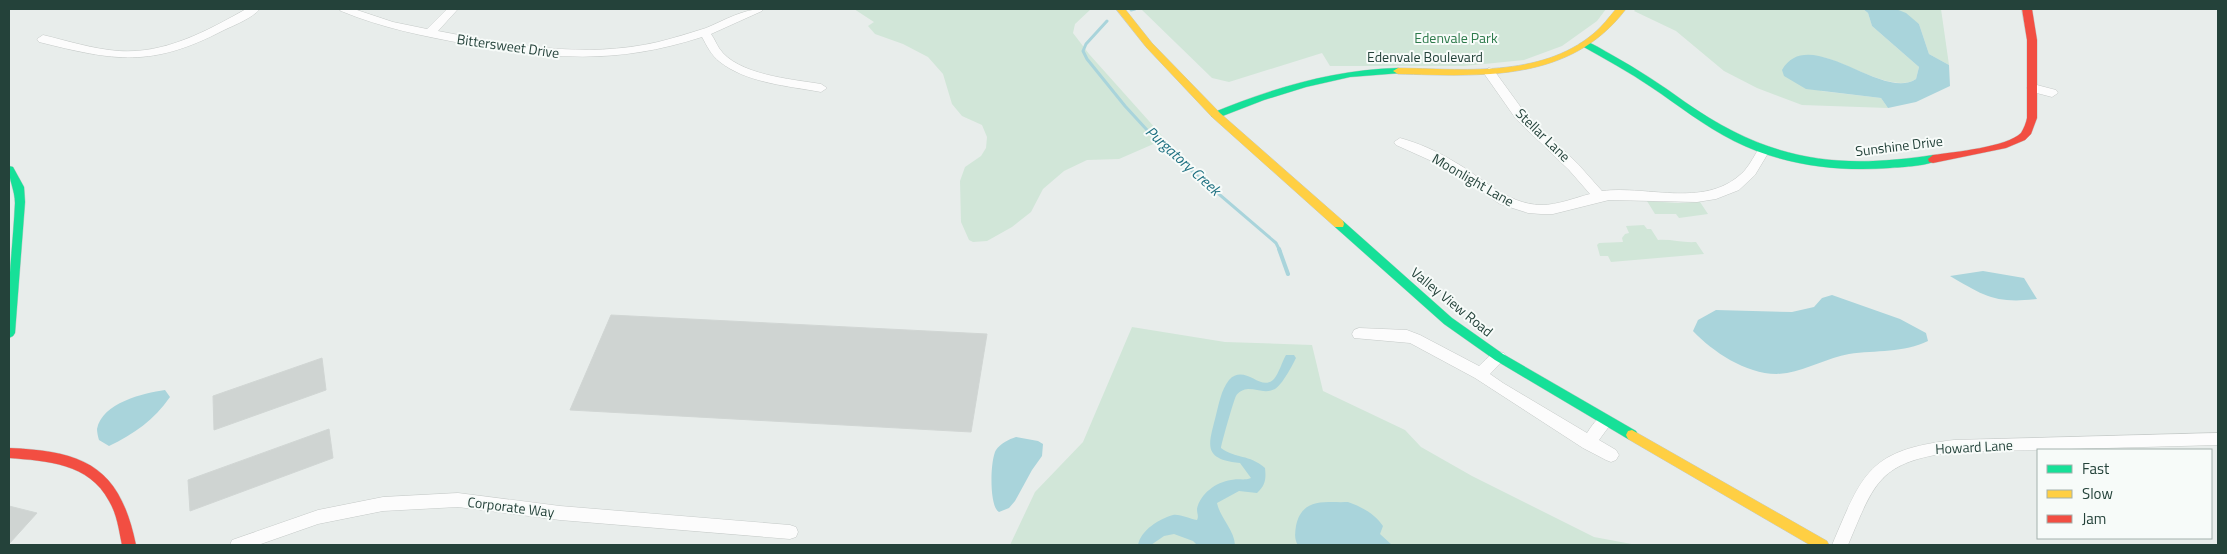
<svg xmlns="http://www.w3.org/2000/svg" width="2227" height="554" font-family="'Titillium Web',sans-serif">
<rect width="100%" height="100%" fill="#e8edeb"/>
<!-- green -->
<path fill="#d1e6d8" d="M854,9H1091L1075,24L1073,33L1089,54L1165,139L1119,159L1087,160L1064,171L1043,189L1031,212L1012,227L987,241L973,242L969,240L961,222L960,181L965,167L981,156L986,148L987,137L982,125L962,116L952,104L943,74L928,57L903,44L875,34L868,26L874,22Z
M1141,9H1606L1597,21L1562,46L1524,60L1464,66H1330L1322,53L1229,82L1212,78Z
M1636,9H1863L1868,13L1872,26L1919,67L1916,79C1895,94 1846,62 1822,57L1821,91L1881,98L1888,108L1802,105L1757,88L1724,71L1676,31L1634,11Z
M1896,9H1941L1949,65L1929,54L1919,24Z
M1647,201L1678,203L1700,202L1708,214L1679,218L1676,214H1655Z
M1644,225L1647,229H1651L1658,240C1671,239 1683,243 1696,242L1704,254L1611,262L1608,256H1600L1597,245L1599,243L1623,242L1622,238L1625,234L1629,233L1626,226Z
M1132,327L1225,342L1312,345L1323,391L1405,430L1421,447L1472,476L1594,537L1637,545H1010L1035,492L1083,442Z"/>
<!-- water -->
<path fill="#a9d4db" d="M1863,9H1896L1906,13L1919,24L1929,54L1949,65L1950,86L1916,102L1888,108L1881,98L1806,89L1784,76L1782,70C1809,23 1883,102 1916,79L1919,67L1872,26L1868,13Z
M1983,271L2024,278L2037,299C1996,304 1984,296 1950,276Z
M1832,295L1900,319L1926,333L1928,341C1904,353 1876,350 1849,354C1828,358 1808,369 1787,373C1753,379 1715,354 1693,331L1698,320L1716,310L1792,312L1814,307L1822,298Z
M1286,355H1294L1296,358C1292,366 1282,385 1275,389C1265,394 1258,389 1248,389C1244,389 1238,392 1236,396C1234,399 1221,445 1221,448C1236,459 1249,454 1265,468C1266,478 1266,485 1257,493L1239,491L1217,503C1220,518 1234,529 1235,545H1197L1193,541L1174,534L1164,536L1151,545H1138C1141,530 1159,519 1173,515C1181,514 1189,519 1197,520C1199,516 1197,514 1197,509C1200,494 1216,482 1231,480C1239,478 1243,481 1251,478L1240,463C1201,459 1209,444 1216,415C1219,404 1221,390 1229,380C1245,363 1261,393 1274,379C1279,373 1282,362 1286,355Z
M165,390L170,397C154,420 134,434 109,446L99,440C98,437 97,432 97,429C102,403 143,393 165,390Z
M1016,437L1038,441L1043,444L1042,456L1032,470L1015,501L1009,508L999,512C989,507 990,460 996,450C1000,444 1009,439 1016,437Z
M1348,502C1362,507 1375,514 1383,526L1380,534L1392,545H1298C1294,539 1295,533 1296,526C1302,497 1325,503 1348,502Z"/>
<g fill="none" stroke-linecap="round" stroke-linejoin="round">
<!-- stream-far1 -->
<path stroke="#a9d4db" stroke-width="3" d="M1131,10L1135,9
M1107,21L1086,44L1083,51L1087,59L1125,106L1158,142L1276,243L1280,251"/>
<!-- stream -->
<path stroke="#a9d4db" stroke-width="4" d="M1279,249L1288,274"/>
</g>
<!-- building -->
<path fill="#cfd4d2" stroke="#d1d6d4" d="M611,315L987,334L971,432L570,410Z
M322,358L326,390L214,430L213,396Z
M329,429L333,458L190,511L188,480Z
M9,506L37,513L9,544Z"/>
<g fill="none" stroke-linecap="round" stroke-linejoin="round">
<!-- street casing -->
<g stroke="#c5cac8" stroke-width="1">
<path id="street" d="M246,9H260C252,18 235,25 224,30C151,68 115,61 39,42L37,39L43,35C68,41 93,49 119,51C165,54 207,31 246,9Z
M339,9H354L393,22L427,29L447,9H458L438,31C512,45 584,59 658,42C674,38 690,33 706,28C725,20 743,9 763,9L762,11L711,34C714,38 716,43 719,48C737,75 791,79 821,84L827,88L821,92C788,86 747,83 720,62C711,55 707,46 702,37C615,65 553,59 466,44C423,36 382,28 341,11Z
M1489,68L1493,69L1525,113L1578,164L1602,191C1649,185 1708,210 1745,170C1751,163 1755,154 1760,147H1768L1770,150L1755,175L1739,190L1716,199L1697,202L1609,200L1553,214H1541L1528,213L1500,204L1445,167L1396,145L1394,142L1400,138C1418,143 1437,151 1453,161C1482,177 1506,204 1541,205C1558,205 1574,198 1590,194L1569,170L1516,119L1483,72Z
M2033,84L2056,90L2058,93L2052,97L2029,91L2027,88Z
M1359,328L1407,330L1420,335L1479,366C1486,360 1493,349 1504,353L1506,357L1490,374L1503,383L1587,433C1593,424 1599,413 1610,417L1613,421L1599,440L1616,450L1619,455L1616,460L1611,462L1606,460L1583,448L1475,378L1410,343L1354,338L1352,334L1354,330Z
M2218,433V445L1954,452C1879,462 1875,481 1848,545H1832C1863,472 1869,450 1954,440Z
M458,493L560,506L790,525L796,527L798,532L796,537L790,539L560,520L458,507L383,511L318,524L258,545H230L232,540L318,510L383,497Z"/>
</g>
<!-- fast casing -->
<g stroke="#c3cbc8" stroke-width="1">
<path id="fast" d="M1585,41C1594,44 1603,50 1612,55C1637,69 1662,85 1685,102C1768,160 1835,170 1933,155L1938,159C1932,166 1901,167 1890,168C1837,172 1782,165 1734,141C1704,126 1678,105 1651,87C1629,72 1605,59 1582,46L1580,44Z
M1398,68L1401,69L1403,71L1401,73L1350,77L1306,87L1264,100L1220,117H1212L1211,115L1212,113C1273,88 1332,70 1398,68Z
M9,166L13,167L24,187L25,202L15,333L13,336L9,338C6,293 13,248 15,203C15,190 8,179 9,166Z
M1339,220L1343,221L1452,318L1503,354L1636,431L1638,435L1636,439L1632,440L1628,439L1495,360L1444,324L1335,227L1334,224Z"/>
</g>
<!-- slow casing -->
<g stroke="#c3cbc8" stroke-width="1">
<path id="slow" d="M1116,9H1125L1152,43L1220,113L1343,221L1344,224L1343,227H1335L1212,117L1146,47Z
M1616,9H1626C1570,83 1481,76 1398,74L1393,71L1398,68C1462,69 1540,78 1593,34C1602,27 1609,17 1616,9Z
M1632,430L1827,541L1829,545H1810L1628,439L1626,435L1628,431Z"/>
</g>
<!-- jam casing -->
<g stroke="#c3cbc8" stroke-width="1">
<path id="jam" d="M2022,9H2032L2037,40V118L2031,134L2025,140L2006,148L1933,163L1929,162L1928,159L1933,155C1954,152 2007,147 2021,133C2024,128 2026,123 2027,118V40Z
M9,448C85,451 120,467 136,545H122C119,531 117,514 109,501C89,463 47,461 9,458Z"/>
</g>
<!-- street -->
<use href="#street" fill="#fcfcfc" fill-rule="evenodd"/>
<!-- fast -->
<use href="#fast" fill="#16e098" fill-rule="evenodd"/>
<!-- slow -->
<use href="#slow" fill="#ffcf43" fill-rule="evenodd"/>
<!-- jam -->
<use href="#jam" fill="#f24e42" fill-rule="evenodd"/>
</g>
<g text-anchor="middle" stroke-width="4" stroke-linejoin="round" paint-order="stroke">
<!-- park labels -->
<g font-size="14" fill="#2d7a4b" stroke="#f7fbf9">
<text x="1456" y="43">Edenvale Park</text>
</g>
<!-- street labels -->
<g font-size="14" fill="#24423a" stroke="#f7fbf9">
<text transform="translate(508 46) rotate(8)" y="5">Bittersweet Drive</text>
<text x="1425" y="62">Edenvale Boulevard</text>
<text transform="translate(1543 135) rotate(44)" y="5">Stellar Lane</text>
<text transform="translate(1899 146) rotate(-7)" y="5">Sunshine Drive</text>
<text transform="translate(1473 180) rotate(30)" y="5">Moonlight Lane</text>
<text transform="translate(1452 302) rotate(39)" y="5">Valley View Road</text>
<text transform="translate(1974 447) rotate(-3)" y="5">Howard Lane</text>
<text transform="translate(511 507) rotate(7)" y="5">Corporate Way</text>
</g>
<!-- water labels -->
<g font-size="15" font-style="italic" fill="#1c6f80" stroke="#f7fbf9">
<text transform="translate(1183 161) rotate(42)" y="5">Purgatory Creek</text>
</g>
</g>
<!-- border -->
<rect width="2227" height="554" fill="none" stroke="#24423a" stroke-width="20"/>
<!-- legend -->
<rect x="2037" y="449" width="175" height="90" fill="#f7fbf9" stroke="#a3b1ad"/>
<rect x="2047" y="465" width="25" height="8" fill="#16e098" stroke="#a3b1ad"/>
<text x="2082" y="474" font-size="15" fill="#24423a">Fast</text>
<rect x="2047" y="490" width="25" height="8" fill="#ffcf43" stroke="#a3b1ad"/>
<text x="2082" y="499" font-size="15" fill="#24423a">Slow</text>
<rect x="2047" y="515" width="25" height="8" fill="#f24e42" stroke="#a3b1ad"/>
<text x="2082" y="524" font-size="15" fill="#24423a">Jam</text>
</svg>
